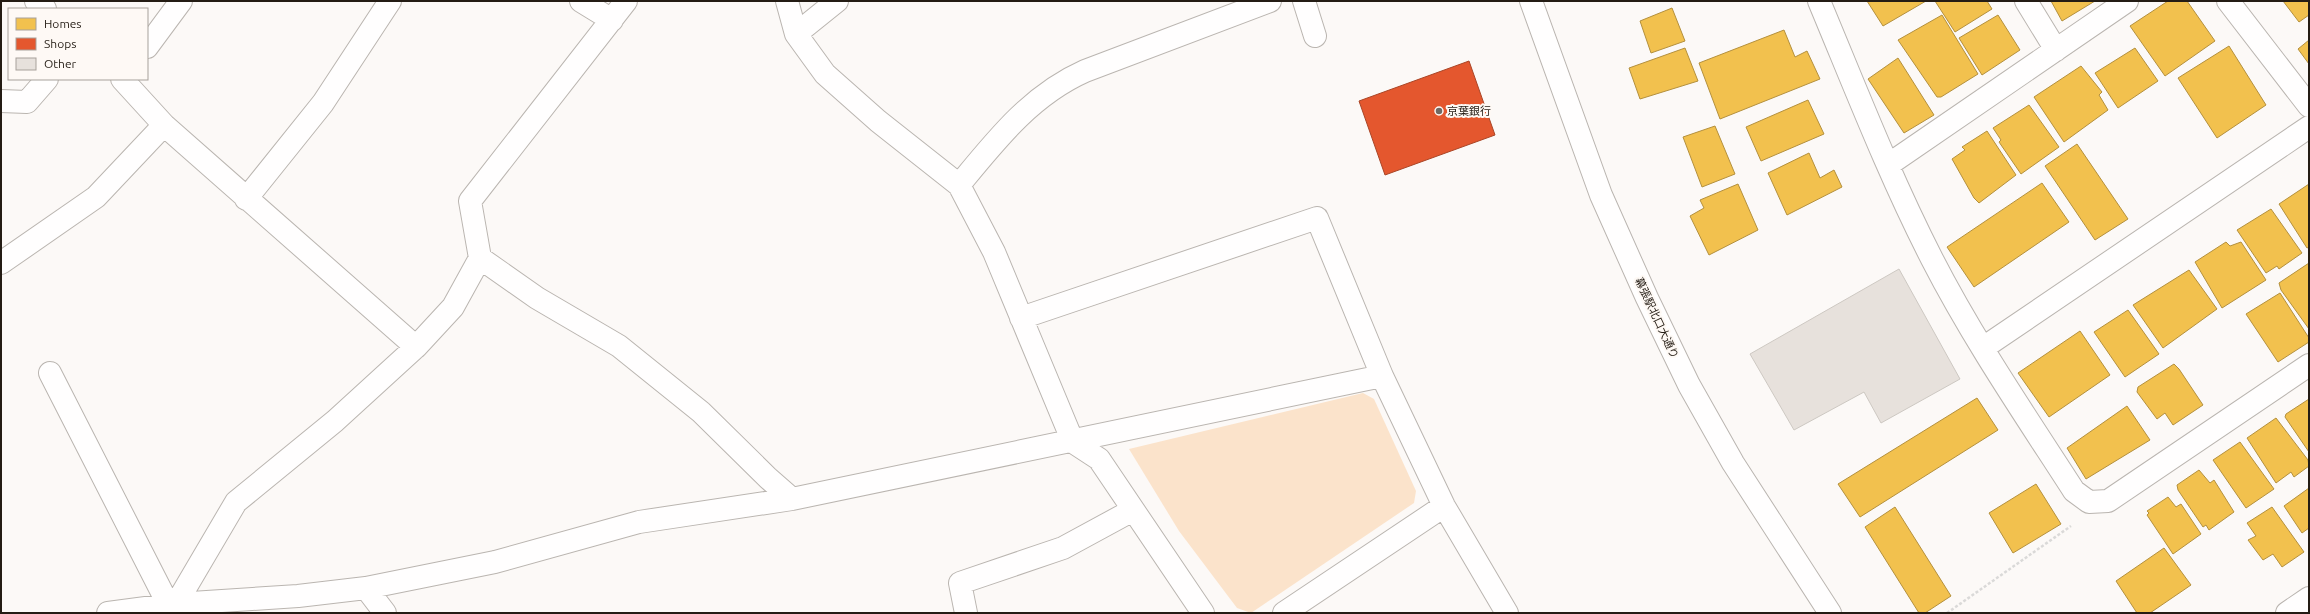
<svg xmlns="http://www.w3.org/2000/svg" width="2310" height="614" font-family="Ubuntu,'Noto Sans JP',sans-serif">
<rect width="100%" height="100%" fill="#fcf9f7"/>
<!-- green -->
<path fill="#fbe3cb" d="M1363,393L1374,399L1416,491L1414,503L1251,613L1237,608L1179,531L1129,449Z"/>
<!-- homes -->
<path fill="#f2c14e" stroke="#b4903d" d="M1867,1H1926L1883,26Z
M1935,1H1987L1992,9L1955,32Z
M2051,1H2095L2062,21Z
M2168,1H2187L2215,41L2165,76L2130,26Z
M2283,1H2309V15L2299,22Z
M1672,8L1685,41L1651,53L1640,21Z
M1942,15L1978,74L1941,97H1937L1898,40Z
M1998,15L2020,50L1982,75L1959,38Z
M1784,30L1795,57L1807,51L1820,79L1720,119L1699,63Z
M2309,40V64L2298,49Z
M2229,46L2266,105L2217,138L2178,78Z
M1685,48L1698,81L1640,99L1629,68Z
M2135,48L2158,81L2118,108L2095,73Z
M1898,58L1934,115L1904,133L1868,79Z
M2081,66L2102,92L2099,95L2108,110L2064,142L2034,97Z
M1808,100L1824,134L1761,161L1746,127Z
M2029,105L2059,147L2021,174L1999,142L2001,140L1993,128Z
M1715,126L1735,174L1702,187L1683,137Z
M1987,131L2016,175L1979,203L1974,198L1952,159L1965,150L1962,147Z
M2077,144L2128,219L2095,240L2045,166Z
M1809,153L1820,178L1834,170L1842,187L1787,215L1768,173Z
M2042,183L2069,222L1974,287L1947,247Z
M1738,184L1758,230L1709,255L1690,216L1704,208L1700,200Z
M2309,184V247L2307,248L2279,204Z
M2271,209L2302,253L2279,269L2277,266L2266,273L2237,230Z
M2226,242L2230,246L2241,242L2266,280L2222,308L2195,262Z
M2309,263V329L2281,290L2279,283Z
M2189,270L2217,309L2163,348L2133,305Z
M2280,293L2309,338V342L2278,362L2246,314Z
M2128,310L2159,354L2125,377L2094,332Z
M2080,331L2110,375L2049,417L2018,373Z
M2174,364L2179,369L2203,405L2173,425L2165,413L2157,419L2137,392L2138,387Z
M1977,398L1998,430L1860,517L1838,484Z
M2309,399V452L2285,417L2286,414Z
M2127,406L2150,440L2086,479L2067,448Z
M2276,418L2308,460L2309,466L2294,477L2291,472L2276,483L2247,438Z
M2240,442L2274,489L2246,508L2213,460Z
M2199,470L2210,483L2214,480L2234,512L2209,530L2206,525L2203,527L2178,490L2177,485Z
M2036,484L2061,524L2013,553L1989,513Z
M2309,488V528L2302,533L2284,506Z
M2168,497L2176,507L2181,504L2201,534L2173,554L2147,515L2149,513L2147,511Z
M1895,507L1951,596L1925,613H1919L1865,527Z
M2272,507L2304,552L2282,567L2273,554L2263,560L2248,540L2256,536L2247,523Z
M2164,548L2191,585L2150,613H2137L2116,581Z"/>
<!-- shops -->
<path fill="#e4572e" stroke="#aa4526" d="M1469,61L1495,135L1385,175L1359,101Z"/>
<!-- building -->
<path fill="#e7e1dc" stroke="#cdc8c2" d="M1899,269L1960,379L1881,423L1864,392L1794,430L1750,354Z"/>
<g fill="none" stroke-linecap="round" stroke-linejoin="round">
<!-- minor casing -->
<g stroke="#bab5b0" stroke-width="24">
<path id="minor" d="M36,1L45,9
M581,1L612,20
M787,1L796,34L825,74L878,121L959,185L994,252L1073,442L1099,459L1203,613
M1304,1L1315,36
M1531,1L1601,195L1647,298L1689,385L1733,463L1830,613
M1819,1C1855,87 1889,175 1932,259C1973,339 2025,415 2074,491L2089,502L2108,501L2309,365
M2026,1L2056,50
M2228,1L2309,106
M796,34L837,1
M147,47L181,1
M122,79L164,125L416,347
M1,101L27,102L47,79
M1888,165L2127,1
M959,185C996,140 1031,95 1085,71L1270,1
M246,199L323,103L390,1
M480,258L537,298L619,346L701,412L768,478L792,499
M1,263L96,197L164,125
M1021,318L1317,218L1382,376L1444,506L1507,613
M1983,348L2309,127
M50,373L169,606
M366,588L385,613
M176,604L236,502L335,421L416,347L453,307L480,258L470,201L626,1
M108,613L176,604L298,596L366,588L495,562L639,522L792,499L1382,376
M966,613L960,583L1063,548L1133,510
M1284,613L1444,506
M2287,613L2309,598"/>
</g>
<!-- path -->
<path stroke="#dad9d8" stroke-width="2.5" stroke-dasharray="3 2" stroke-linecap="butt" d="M1947,613L2071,526"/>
<!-- minor -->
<use href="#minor" stroke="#fffefe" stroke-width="22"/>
</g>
<!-- markers -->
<circle fill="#706963" stroke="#fef9f5" stroke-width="1.5" cx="1439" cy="111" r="4"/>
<g text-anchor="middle" stroke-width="4" stroke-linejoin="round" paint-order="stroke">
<!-- poi labels -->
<g font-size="11" fill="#241c14" stroke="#fef9f5" text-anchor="start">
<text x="1447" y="115">京葉銀行</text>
</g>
<!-- street labels -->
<g font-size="11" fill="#241c14" stroke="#fef9f5">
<text transform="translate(1657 318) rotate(65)" y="4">幕張駅北口大通り</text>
</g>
</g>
<!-- border -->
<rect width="2310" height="614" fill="none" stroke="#241c14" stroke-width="4"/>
<!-- legend -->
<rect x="8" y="8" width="140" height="72" fill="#fef9f5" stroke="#a7a19b"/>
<rect x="16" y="18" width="20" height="12" fill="#f2c14e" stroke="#a7a19b"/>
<text x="44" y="28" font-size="12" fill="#241c14">Homes</text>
<rect x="16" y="38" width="20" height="12" fill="#e4572e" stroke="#a7a19b"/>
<text x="44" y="48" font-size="12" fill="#241c14">Shops</text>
<rect x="16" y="58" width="20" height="12" fill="#e7e1dc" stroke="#a7a19b"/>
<text x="44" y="68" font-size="12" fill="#241c14">Other</text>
</svg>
